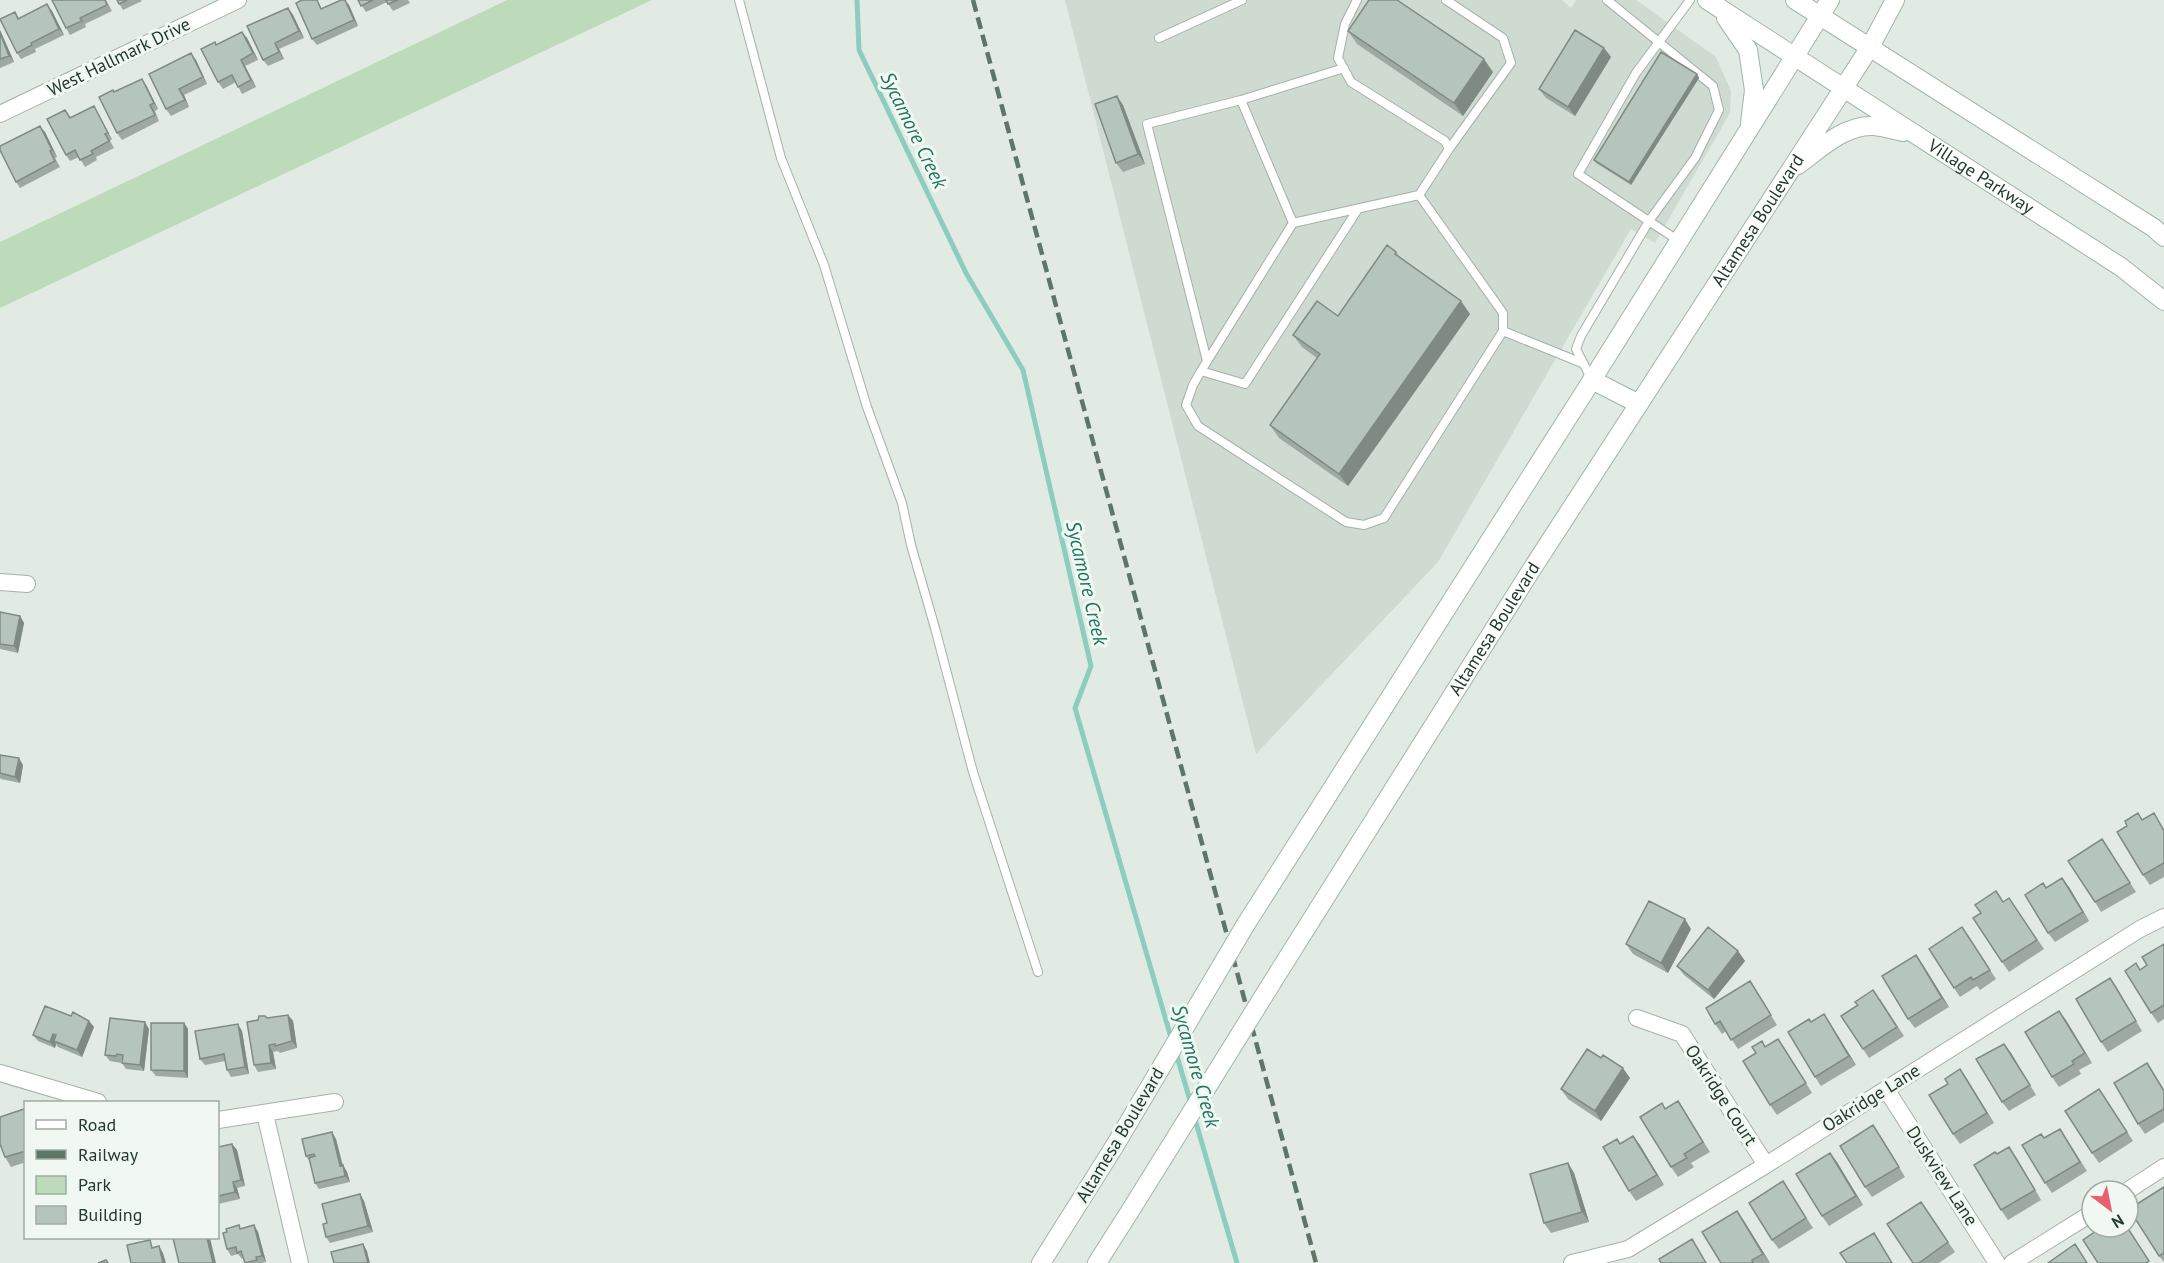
<svg xmlns="http://www.w3.org/2000/svg" width="2164" height="1263" font-family="'PT Sans',sans-serif">
<rect width="100%" height="100%" fill="#e1ebe3"/>
<!-- built -->
<path fill="#cfdad1" d="M1065,0H1562L1571,8L1576,0H1636L1716,57L1731,91L1730,113L1655,243L1631,229L1438,562L1256,754Z"/>
<!-- green -->
<path fill="#bddbbb" d="M507,0H652L0,308V242Z"/>
<g fill="none" stroke-linecap="round" stroke-linejoin="round">
<!-- stream -->
<path stroke="#8ccdc0" stroke-width="5" d="M857,0L859,50L966,273L1023,370L1091,666L1075,708L1172,1041
M1176,1053L1191,1104
M1194,1116L1237,1263"/>
<!-- lane casing -->
<g stroke="#a4b2a8" stroke-width="10">
<path id="lane" d="M739,0L781,158L824,265L867,407L902,503L911,545L935,628L973,772L1038,972
M1357,0L1345,24L1338,58L1351,82L1445,141L1449,149L1419,195
M1446,0L1503,38L1511,63L1449,149
M1159,38L1242,0
M1293,223L1241,100L1344,68
M1679,241L1578,174L1636,73L1690,0
M1503,331V313L1419,195L1293,223L1201,371L1193,385L1186,405L1198,426L1346,522L1364,525L1384,518L1503,331L1582,363
M1207,361L1147,124L1241,100
M1201,371L1245,384L1358,209
M1592,380L1576,349L1581,336L1649,221L1695,158L1719,110L1713,86L1607,0"/>
</g>
<!-- street casing -->
<g stroke="#a4b2a8" stroke-width="18">
<path id="street" d="M0,114L238,0
M0,582L27,584
M1637,1018L1682,1034L1766,1165
M0,1073L98,1102
M1886,1089L1997,1263
M265,1114L300,1263
M218,1120L335,1102
M2127,1191L2164,1167
M1572,1263L1628,1249L1766,1165L2140,929L2164,917
M2012,1263L2092,1213"/>
</g>
<!-- secondary casing -->
<g stroke="#a0b6a7" stroke-width="20">
<g id="secondary">
<path id="s1" d="M1707,0L2121,267L2164,301"/>
<path d="M1795,0L2154,228L2164,237"/>
<path d="M1726,18L1748,50L1754,90L1750,123"/>
<path d="M1798,165C1820,149 1845,124 1874,126C1884,127 1894,130 1903,132"/>
<path d="M1592,380L1639,404"/>
<path d="M1246,924L1592,380L1830,0"/>
<path id="s2" d="M1273,981L1530,572L1843,89L1870,47L1895,0"/>
<path d="M1041,1263L1114,1147"/>
<path d="M1097,1263L1132,1208"/>
</g>
</g>
<!-- lane -->
<use href="#lane" stroke="#fff" stroke-width="8"/>
<!-- street -->
<use href="#street" stroke="#fff" stroke-width="16"/>
<!-- secondary -->
<use href="#secondary" stroke="#fff" stroke-width="18"/>
<!-- rail -->
<path stroke="#5d7666" stroke-width="4.5" stroke-dasharray="12 6" stroke-linecap="butt" d="M973,0L1316,1263"/>
<!-- secondary-bridge casing -->
<g stroke="#a0b6a7" stroke-width="20" stroke-linecap="butt">
<path id="secondary-bridge" d="M1114,1147L1246,924
M1132,1208L1273,981"/>
</g>
<!-- secondary-bridge -->
<use href="#secondary-bridge" stroke="#fff" stroke-width="18"/>
</g>
<!-- wall -->
<path fill="#9da9a1" d="M52,0H106L112,11L85,24L86,27L70,35L66,28Z
M117,0H141L142,1L123,10Z
M358,0H408L410,3L393,11L387,2L366,12Z
M349,5L358,26L317,45L312,39L322,9Z
M288,8L293,15L304,38L279,49L284,59L268,66L263,60Z
M52,11L64,35L35,49L36,52L21,59L17,53L15,12L19,18Z
M0,30L14,62L0,68Z
M1348,31L1493,72L1463,116L1357,44Z
M242,32L247,38L258,60L245,66L256,87L242,94L236,82L223,89L218,82L216,45Z
M1604,48L1611,57L1575,116L1546,98L1539,89Z
M196,60L207,84L184,95L189,107L171,116L166,109Z
M1697,74L1699,78L1631,185L1596,163L1594,160Z
M146,85L158,109L155,111L159,121L122,140L117,133L115,92Z
M1123,105L1145,164L1123,172L1116,163Z
M98,113L112,139L110,141L114,148L96,157L97,160L85,167L79,157L70,161L66,155L71,118Z
M45,132L57,157L55,158L60,167L20,188L16,182Z
M1396,252L1401,259L1470,314L1348,486L1279,438L1270,425L1317,358L1302,347L1293,335L1338,316Z
M0,612L20,616L24,623L18,653L0,649Z
M0,755L23,765L20,783L1,779L0,778Z
M2154,813L2164,829V877L2150,885L2143,875V820Z
M2102,839L2136,892L2101,912L2095,902Z
M2046,887H2069L2089,921L2055,942L2048,933Z
M2009,898L2044,949L2009,972L2002,962L2003,902Z
M1691,929L1668,973L1633,954L1626,944Z
M1969,937L1996,979L1980,990L1977,986L1960,997L1954,988Z
M2164,944V1019L2158,1023L2151,1013L2140,969L2147,965Z
M1738,951L1745,961L1714,999L1684,975L1677,966Z
M1923,965L1949,1007L1915,1028L1908,1019Z
M2110,978L2142,1031L2108,1052L2101,1042Z
M1756,991L1777,1025L1738,1049L1726,1031L1722,1034L1715,1024Z
M1880,999L1904,1036L1869,1058L1863,1049Z
M2059,1011L2092,1063L2079,1070L2081,1074L2059,1087L2052,1077Z
M1824,1014L1856,1065L1821,1086L1815,1077L1811,1022Z
M288,1015L293,1021L297,1048L280,1053L278,1051L273,1052L276,1069L258,1072L254,1065L267,1018Z
M71,1016L89,1021L94,1027L82,1057L58,1047L56,1044L55,1048L38,1041L33,1035Z
M184,1023L188,1029V1078L156,1076L151,1070Z
M149,1029L144,1071L126,1069L122,1063V1061L121,1060V1063L110,1061L105,1055Z
M242,1031L249,1074L231,1077L227,1070L225,1061L205,1065L200,1059Z
M1762,1041L1766,1047L1785,1049L1812,1093L1777,1115L1770,1105L1756,1053Z
M2011,1053L2036,1095L2009,1111L2002,1102Z
M1601,1058L1630,1078L1601,1121L1568,1099L1561,1089Z
M2147,1063L2164,1090V1122L2145,1134L2138,1124Z
M1960,1069L1994,1123L1960,1144L1953,1134L1948,1084Z
M2106,1099L2133,1141L2099,1163L2092,1153Z
M1678,1101L1710,1152L1691,1163L1694,1167L1678,1177L1671,1167L1665,1109Z
M26,1111V1162L11,1167L5,1157Z
M1880,1135L1905,1177L1872,1197L1865,1187Z
M1633,1136L1664,1185L1636,1201L1629,1191L1617,1139L1620,1144Z
M2066,1138L2087,1171L2052,1193L2045,1183Z
M336,1139L343,1165L347,1172L350,1182L319,1189L315,1183L310,1162L306,1156Z
M232,1144L237,1150L245,1186L237,1188L240,1199L218,1204V1159Z
M1830,1153L1863,1205L1829,1226L1822,1216Z
M1997,1154L2016,1157L2041,1200L2008,1220L2001,1210Z
M1568,1163L1574,1173L1589,1222L1551,1233L1544,1223Z
M1783,1181L1813,1228L1779,1249L1772,1240Z
M2164,1187V1262L2159,1256Z
M360,1194L364,1201L373,1232L330,1243L326,1237L327,1223Z
M1921,1202L1955,1252L1939,1263H1913Z
M1737,1211L1744,1221L1770,1263H1721Z
M254,1225L258,1232L266,1262L262,1263H245L243,1258L242,1259L238,1254L231,1256L227,1249L242,1228Z"/>
<!-- shaded-wall -->
<path fill="#7f8a83" d="M345,0L349,5L358,26L354,20Z
M47,4L52,11L64,35L59,29Z
M288,8L293,15L304,38L299,31Z
M0,30L14,62L9,56L0,33Z
M242,32L247,38L258,60L253,53Z
M275,43L279,49L284,59L279,52Z
M1604,48L1611,57L1575,116L1568,107Z
M191,53L196,60L207,84L203,77Z
M1484,59L1493,72L1463,116L1454,103Z
M241,60L245,66L256,87L251,80Z
M1697,74L1699,78L1631,185L1629,182Z
M142,79L146,85L158,109L154,103Z
M179,89L184,95L189,107L185,100Z
M1117,96L1123,105L1145,164L1138,154Z
M40,126L45,132L57,157L52,150Z
M1461,301L1470,314L1348,486L1339,474Z
M20,616L24,623L18,653L14,646Z
M19,758L23,765L20,783L15,777Z
M2062,878L2069,887L2089,921L2083,912Z
M1685,919L1691,929L1668,973L1661,963Z
M1738,951L1745,961L1714,999L1708,990Z
M1916,955L1923,965L1949,1007L1942,998Z
M2110,978L2117,988L2142,1031L2136,1021Z
M2059,1011L2066,1020L2092,1063L2085,1053Z
M1824,1014L1830,1023L1856,1065L1849,1056Z
M288,1015L293,1021L297,1048L292,1041Z
M89,1021L94,1027L82,1057L77,1050Z
M145,1022L149,1029L144,1071L140,1065Z
M184,1023L188,1029V1078L184,1071Z
M238,1024L242,1031L249,1074L245,1067Z
M53,1034L58,1040L54,1041L56,1044L55,1048L50,1042Z
M2004,1044L2011,1053L2036,1095L2030,1085Z
M269,1045L273,1052L276,1069L271,1063Z
M1623,1068L1630,1078L1601,1121L1595,1111Z
M1960,1069L1967,1079L1994,1123L1987,1113Z
M332,1132L336,1139L344,1173L340,1166Z
M1633,1136L1640,1145L1664,1185L1657,1175Z
M232,1144L237,1150L245,1186L241,1180Z
M2009,1147L2016,1157L2041,1200L2035,1190Z
M1830,1153L1837,1162L1863,1205L1856,1196Z
M1568,1163L1574,1173L1589,1222L1582,1212Z
M343,1165L347,1172L350,1182L345,1176Z
M233,1182L237,1188L240,1199L235,1192Z
M360,1194L364,1201L373,1232L368,1226Z
M1737,1211L1744,1221L1770,1263L1763,1254Z
M254,1225L258,1232L266,1262L262,1256Z
M207,1238H210L216,1263H213Z
M363,1244L367,1251L370,1263H368Z
M159,1246L163,1253L166,1263H163Z"/>
<!-- building -->
<path fill="#b6c5bb" stroke="#7f8a83" stroke-width="1.5" d="M52,0H105L107,5L80,18L82,21L66,28Z
M117,0H127L119,4Z
M302,0H317L321,9L341,0H345L354,20L312,39L296,3Z
M358,0H373L361,6Z
M386,0H398L388,4Z
M1369,0H1397L1484,59L1454,103L1348,31Z
M47,4L59,29L31,43L32,45L17,53L0,19L15,12L18,19Z
M288,8L299,31L275,43L279,52L263,60L247,26Z
M1575,30L1604,48L1568,107L1539,89Z
M242,32L253,53L241,60L251,80L238,87L232,75L218,82L201,49L215,42L216,45Z
M0,33L9,56L0,59Z
M1661,52L1697,74L1629,182L1594,160Z
M191,53L203,77L179,89L185,100L166,109L149,74Z
M142,79L154,103L150,105L155,115L117,133L99,97L113,90L114,92Z
M1117,96L1138,154L1116,163L1095,104Z
M94,106L108,133L105,134L109,141L91,151L93,154L80,160L75,150L66,155L47,119L65,110L70,118Z
M40,126L52,150L50,151L55,161L16,182L0,150V146Z
M1387,245L1396,252L1395,254L1461,301L1339,474L1270,425L1320,354L1293,335L1317,301L1338,316Z
M0,612L20,616L14,646L0,644Z
M0,755L19,758L15,777L0,773Z
M2138,813L2142,820L2154,813L2164,831V863L2143,875L2117,832L2127,826L2125,821Z
M2102,839L2130,883L2095,902L2068,861Z
M2062,878L2083,912L2048,933L2025,895L2043,883L2046,888Z
M1996,891L2003,902L2009,898L2037,940L2002,962L1973,918L1981,913L1975,905Z
M1649,901L1685,919L1661,963L1626,944Z
M1708,927L1738,951L1708,990L1677,966Z
M1962,927L1990,970L1973,980L1971,977L1954,988L1929,949Z
M2164,944V1005L2151,1013L2125,971L2136,963L2140,970L2147,965L2142,957Z
M1916,955L1942,998L1908,1019L1882,976Z
M2110,978L2136,1021L2101,1042L2076,999Z
M1750,981L1771,1015L1731,1040L1720,1021L1715,1024L1706,1008Z
M1873,990L1897,1027L1863,1049L1841,1016L1858,1005L1855,1002Z
M45,1006L71,1016L73,1012L89,1021L77,1050L54,1041L56,1035L53,1034L50,1042L33,1035Z
M2059,1011L2085,1053L2072,1061L2074,1064L2052,1077L2025,1032Z
M1824,1014L1849,1056L1815,1077L1788,1032L1809,1019L1811,1022Z
M288,1015L292,1041L275,1046V1044L269,1045L271,1063L254,1065L247,1022L258,1020L259,1016H265L267,1018Z
M110,1018L145,1022L140,1065L122,1063L123,1055L117,1054L116,1056L105,1055Z
M151,1023H184V1071L151,1070Z
M238,1024L245,1067L227,1070L224,1054L200,1059L195,1031Z
M1778,1039L1806,1083L1770,1105L1743,1061L1756,1053L1752,1047L1762,1041L1765,1047Z
M2004,1044L2030,1085L2002,1102L1976,1059Z
M1587,1049L1601,1058L1603,1055L1623,1068L1595,1111L1561,1089Z
M2147,1063L2164,1091V1109L2138,1124L2114,1083Z
M1960,1069L1987,1113L1953,1134L1929,1095L1948,1084L1945,1079Z
M2099,1089L2127,1132L2092,1153L2065,1111Z
M1678,1101L1703,1142L1684,1154L1687,1158L1671,1167L1640,1117L1662,1103L1665,1109Z
M24,1109L26,1113V1151L5,1157L0,1144V1117Z
M1873,1125L1899,1167L1865,1187L1840,1146Z
M2060,1129L2080,1162L2045,1183L2022,1145L2041,1134L2044,1138Z
M332,1132L340,1166L343,1165L345,1176L315,1183L309,1158L315,1156L314,1154L306,1156L302,1139Z
M1633,1136L1657,1175L1629,1191L1603,1147L1617,1139L1620,1144Z
M232,1144L241,1180L233,1182L235,1192L218,1196V1159H219L218,1147Z
M2009,1147L2035,1190L2001,1210L1974,1165L1995,1152L1997,1154Z
M1830,1153L1856,1196L1822,1216L1796,1174Z
M1568,1163L1582,1212L1544,1223L1530,1174Z
M1783,1181L1806,1218L1772,1240L1749,1203Z
M2164,1187V1253L2159,1256L2129,1209Z
M360,1194L368,1226L326,1237L323,1224L327,1223L322,1204Z
M1921,1202L1948,1242L1919,1263H1913L1887,1224Z
M1737,1211L1763,1254L1752,1260L1753,1263H1721L1702,1232Z
M239,1225L240,1229L254,1225L262,1256L256,1257L257,1260L245,1263L241,1251L237,1253L236,1247L227,1249L223,1233L227,1232L226,1229Z
M2102,1227H2127L2149,1261L2146,1263H2098L2083,1240Z
M1874,1233L1892,1263H1847L1840,1253Z
M173,1238H207L213,1263H179Z
M1692,1239L1706,1263H1661L1659,1259Z
M150,1240L152,1248L159,1246L163,1263H131L127,1245Z
M363,1244L368,1263H334L331,1252Z
M2075,1244L2087,1263H2048Z
M106,1260L108,1263H98Z"/>
<g text-anchor="middle" stroke-width="6" stroke-linejoin="round" paint-order="stroke">
<!-- street labels -->
<g font-size="18" fill="#223a2b" stroke="#f1f8f2">
<text transform="translate(119 57) rotate(-26)" y="6">West Hallmark Drive</text>
<text dy="6" stroke="none"><textPath href="#s1" startOffset="326">Village Parkway</textPath></text>
<text dy="6" stroke="none"><textPath href="#s2" startOffset="902">Altamesa Boulevard</textPath></text>
<text dy="6" stroke="none"><textPath href="#s2" startOffset="416">Altamesa Boulevard</textPath></text>
<text transform="translate(1721 1095) rotate(57)" y="6">Oakridge Court</text>
<text transform="translate(1871 1098) rotate(-32)" y="6">Oakridge Lane</text>
<text transform="translate(1120 1135) rotate(-59)" y="6">Altamesa Boulevard</text>
<text transform="translate(1942 1176) rotate(57)" y="6">Duskview Lane</text>
</g>
<!-- water labels -->
<g font-size="20" font-style="italic" fill="#207364" stroke="#f1f8f2">
<text transform="translate(914 130) rotate(64)" y="7">Sycamore Creek</text>
<text transform="translate(1087 583) rotate(77)" y="7">Sycamore Creek</text>
<text transform="translate(1196 1066) rotate(74)" y="7">Sycamore Creek</text>
</g>
</g>
<!-- legend -->
<rect x="24" y="1101" width="195" height="138" fill="#f1f8f2" stroke="#9eaca2" stroke-width="1.5"/>
<rect x="36" y="1120" width="30" height="9" fill="#ffffff" stroke="#9eaca2" stroke-width="1.5"/>
<text x="78" y="1131" font-size="18" fill="#223a2b">Road</text>
<rect x="36" y="1150" width="30" height="9" fill="#5d7666" stroke="#9eaca2" stroke-width="1.5"/>
<text x="78" y="1161" font-size="18" fill="#223a2b">Railway</text>
<rect x="36" y="1176" width="30" height="18" fill="#bddbbb" stroke="#9eaca2" stroke-width="1.5"/>
<text x="78" y="1191" font-size="18" fill="#223a2b">Park</text>
<rect x="36" y="1206" width="30" height="18" fill="#b6c5bb" stroke="#9eaca2" stroke-width="1.5"/>
<text x="78" y="1221" font-size="18" fill="#223a2b">Building</text>
<!-- north arrow -->
<g transform="translate(2110 1209) rotate(148)"><circle r="28" fill="#f1f8f2" stroke="#9eaca2" stroke-width="1.5"/>
<path d="M0-4.5L10 22L0 15L-10 22Z" fill="#ea5f6e"/>
<text y="-9" font-size="16" font-weight="bold" text-anchor="middle" fill="#223a2b">N</text>
</g>
</svg>
